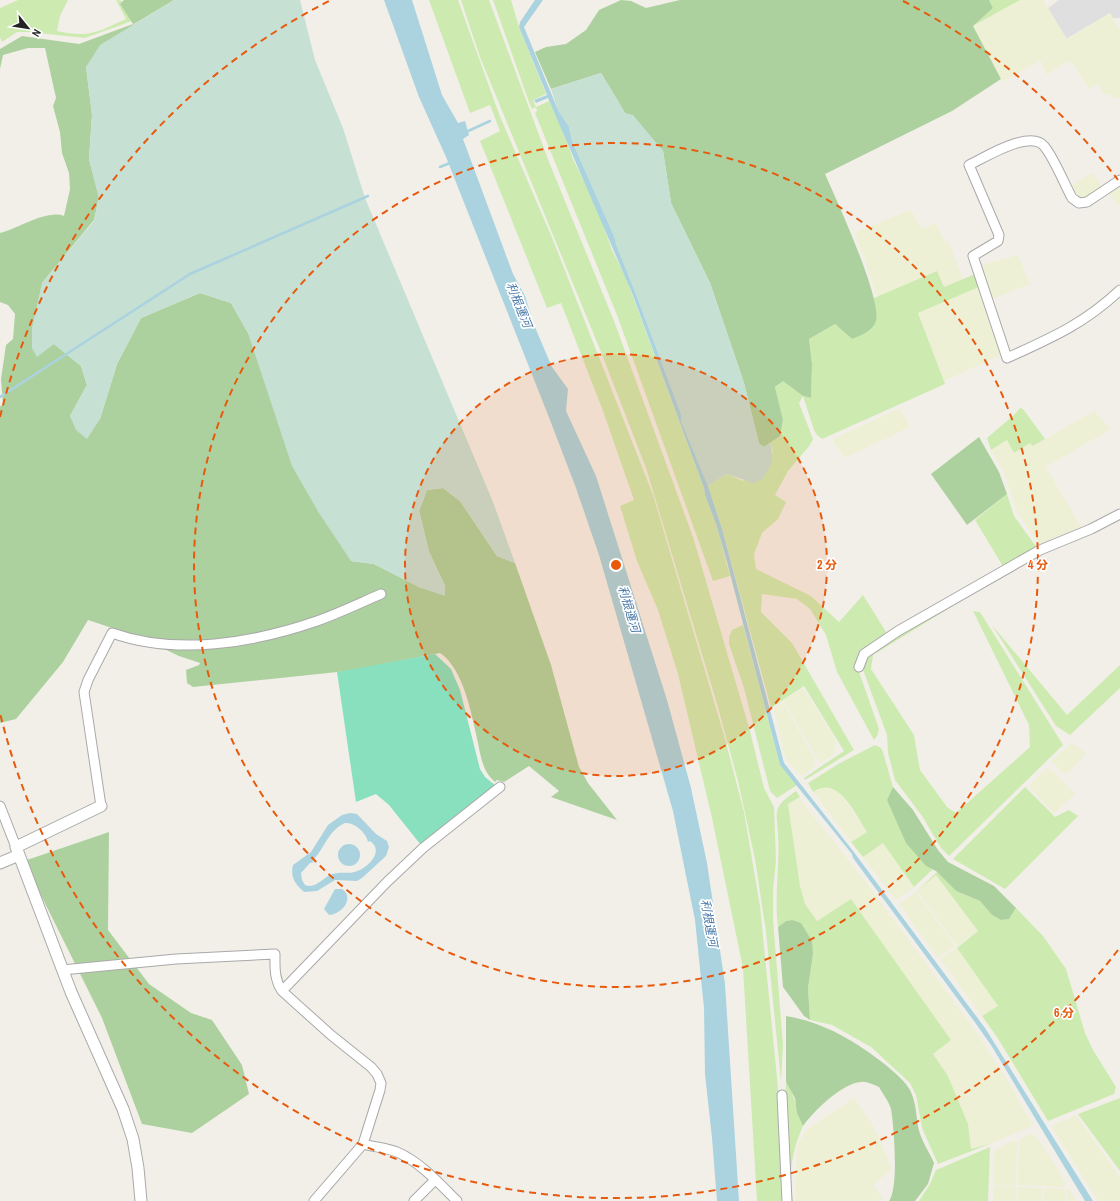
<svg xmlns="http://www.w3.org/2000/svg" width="1120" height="1201" viewBox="0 0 1120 1201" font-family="'Archivo Narrow','Noto Sans JP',sans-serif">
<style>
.residential{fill:#e0dfdf}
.farmland{fill:#eef0d5}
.grass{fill:#cdebb0}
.forest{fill:#add19e}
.wetland{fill:#c6e0d4}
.pitch{fill:#88e0be}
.water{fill:#aad3df;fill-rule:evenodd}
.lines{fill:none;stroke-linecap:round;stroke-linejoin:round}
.stream{stroke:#aad3df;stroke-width:2.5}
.minor-casing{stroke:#a9a9a9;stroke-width:11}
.tertiary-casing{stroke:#a9a9a9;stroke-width:13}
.minor{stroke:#fff;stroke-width:9}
.tertiary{stroke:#fff;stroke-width:11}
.ring{fill:none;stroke:#e8590c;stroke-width:2;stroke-dasharray:7 5}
.labels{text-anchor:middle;stroke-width:3.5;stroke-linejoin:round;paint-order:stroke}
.water-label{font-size:12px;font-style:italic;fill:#4a7aab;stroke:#fff}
.centre{fill:#e8590c;stroke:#fff;stroke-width:2}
.ring-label{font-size:12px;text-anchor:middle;font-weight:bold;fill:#e8590c;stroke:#fff;stroke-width:3.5;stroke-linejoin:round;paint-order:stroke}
</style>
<rect width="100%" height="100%" fill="#f2efe9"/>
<path class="residential" d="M1059,0H1120V18H1113L1110,13L1066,39L1048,8Z"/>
<path class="farmland" d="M1020,0H1043L1067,39L1110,13L1120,32V97L1118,99L1108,94L1104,95L1099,84L1089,89L1070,60L1047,75L1040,60L1003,82L973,26Z
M1092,173L1103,189L1079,201L1068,188Z
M1120,182V207L1106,191Z
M911,210L922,229L936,223L944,241L948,240L963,279L943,287L937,271L877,297L855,232Z
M1018,255L1030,284L990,300L978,266Z
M979,287L1001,355L944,381L918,313Z
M900,408L910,427L845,458L834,443L833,439Z
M1094,411L1111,429L1046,467L1081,527L1040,545L1018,514L1003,470L991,450L1007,440L1031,443L1033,446Z
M803,688L836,740L834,755L820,763L783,700Z
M783,702L816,761L813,763L815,767L801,776L785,758L774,708Z
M1071,744L1077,746L1086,754L1069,772L1063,773L1051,761Z
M1047,768L1053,771L1075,794L1054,814L1031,789L1030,785Z
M827,786L839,792L867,832L851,842L813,792L820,787Z
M799,798L865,881L977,1033L1008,1081L1033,1126L990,1144L971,1149L968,1124L948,1076L933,1054L951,1040L851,899L817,921L805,904L800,886L788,804Z
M883,843L914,887L896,900L863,857Z
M936,875L978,931L957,946L917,891Z
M916,892L955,946L938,958L899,904Z
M957,948L998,1006L982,1016L940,959Z
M854,1098L872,1123L892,1169L873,1185L883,1198L881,1201H795L797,1145L806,1130Z
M1076,1115L1120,1177V1201H1098L1051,1126Z
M1032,1133L1039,1140L1061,1175L1066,1184L1063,1187L1018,1185L1019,1143L1020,1139Z
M1014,1140L1017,1142L1016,1185H993L994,1150Z
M993,1186H1016V1201H993Z
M1018,1187L1042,1188L1041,1201H1017Z
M1044,1188L1065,1189V1201H1043Z
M1067,1189H1069L1076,1201H1067Z"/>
<path class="grass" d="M18,0H68L60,16L57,31C90,38 97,32 126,19L116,0L123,1L120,4L132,21L85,38L29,32H17L2,42L0,37V8Z
M429,0H458L499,114L553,240L653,495L724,735L744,812L760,906L780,1108L783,1201H757L743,968L712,818L678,674L658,610L637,561L620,506L634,500L603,411L561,303L547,308L480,141L500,131L490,105L470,113Z
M461,0H489L549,162L614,321L693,537L750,731L764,788L774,807L776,860L773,891V919L783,1045L781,1081L766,932L755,859L738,781L717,704L646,468L601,352L480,57Z
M493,0H511L519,27L546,94L533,100L536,107L549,101L559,121L573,159L596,206L612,250L626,278L704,488L705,495L716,524L730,576L713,581L617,315L535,113L537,111L536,107L532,109L529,102Z
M989,0H1020L973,26L993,8Z
M937,271L944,287L975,274L979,287L918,313L945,384L822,439L817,435L814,430L803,396L799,403L813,439L810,445L788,471L775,495L786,502L778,519L762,533L754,554L756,569L811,596L839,622L863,595L888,635L857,666L879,729L877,736L874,740L837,672L826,635L810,609L797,599L762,594L761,612L792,643L854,750L805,780L804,778L844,751L804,686L771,708L723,532L708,486L727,474L743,481L773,452L770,443L780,436L783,420L775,388L783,380L803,396L811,398L812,364L809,339L835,324L852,339L876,321L874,298Z
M1020,408L1023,409L1045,439L1033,446L1030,443L1014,453L1007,440L991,450L987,438L1014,415Z
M1007,494L1014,516L1037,548L1004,568L975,520Z
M963,597L966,598L873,655L871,669L914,735L920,770L947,807L956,813L1030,747L1029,725L973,611L980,612L1063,745L949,856L941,848L922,816L895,780L888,753L887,735L862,667L867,654Z
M743,625L780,765L797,785L777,798L770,791L744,688L729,644V637L732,630Z
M992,625L1067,715L1120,665V688L1070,735L1056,726Z
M875,745L881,748L883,752L893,787L887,800L926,866L933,869L914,887L883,843L863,857L851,842L867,832C855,814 838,774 813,792L808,783L840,763Z
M1025,787L1055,817L1069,810L1078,816L1005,889L953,859Z
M796,791L800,797L788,804L800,886L805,904L817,921L851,899L951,1040L933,1054L948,1076L968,1124L971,1149L990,1144L938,1164L922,1128L916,1095L910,1083L871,1047L832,1025L810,1020L808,988L813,954L792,920L786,921L778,927C774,896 780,866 778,835C778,827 775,815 778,808C782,800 789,796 796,791Z
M937,872L956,891L980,901L992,915L1001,920L1009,919L1016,908L1043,936L1066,969L1085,1033L1093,1050L1116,1087L1114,1094L1048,1121L997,1037L982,1016L998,1006L957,948L978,931L936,875L917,891Z
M786,1082C796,1095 796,1112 803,1126C792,1150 788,1175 793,1201H790L785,1099Z
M1120,1098V1171L1078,1114Z
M990,1147L988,1201H919L930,1184L936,1170Z"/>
<path class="forest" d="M124,0H174L134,24L86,67L92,115L89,159L99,197L94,220L42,283L54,344L81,366L87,385L70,416L100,419L117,364L141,318L200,293L231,303L248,333L351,561L374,564L421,588L445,586L429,552L419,511L427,490L443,488L460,501L497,556L515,563L551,665L579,767L588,783L617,820L551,797L559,791L529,766L504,782L497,780L495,782C483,772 481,758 478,743C472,716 464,669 440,653L347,671L193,687L187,683L186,670L199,665L200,663L179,656L139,637L88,620L63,662L16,719L0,723V406L3,405L1,379L6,345L13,339L15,314L8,305L0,302V233C17,229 47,209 64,216L70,189L69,173L62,153L60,132L53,106L56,98L45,48H28L3,55L0,69V49L22,36L79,44L133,24L120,4Z
M621,0L631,1L646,8L680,0H989L993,8L973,26L1001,79L952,111L825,174C836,199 882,298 876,321C873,331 861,335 852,339L835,324L809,339L812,364L811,398L803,396L783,381L775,387L783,420L780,436L764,447L759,444L744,383L710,283L671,203L663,151L625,113L601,73L551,89L535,52L546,47L566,44L586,30L599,10Z
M979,437L999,472L1007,494L967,525L931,474Z
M893,787L913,810L938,850L948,862L994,886L1016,908L1009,919L1001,920L992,915L980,901L956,891L936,871L926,866L906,843L887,800Z
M109,832L108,930L149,984L191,1013L212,1020L242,1065L249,1094L192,1133L142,1124L102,1018L24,861Z
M792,920L801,923L812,941L813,954L808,988L810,1020L804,1016L783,987L778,927L786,921Z
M786,1016C824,1022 857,1042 887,1066C895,1073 905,1081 910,1090C916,1102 916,1114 918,1126C920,1139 929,1151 934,1163L928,1184L915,1201H889C899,1188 894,1126 891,1109C889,1102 883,1094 879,1087C874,1085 866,1081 861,1082C842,1083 814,1111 803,1126L797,1113L795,1098L786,1082Z"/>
<path class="wetland" d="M174,0H300L315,60L343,128L365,198L493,502L515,563L497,556L460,501L443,488L427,490L419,511L429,552L445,586V596L421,588L374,564L351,561L319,513L292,466L248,333L231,303L200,293L141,318L117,364L100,419L87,439L76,430L70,416L87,385L81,366L54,344L37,357L32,348V328L42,283L94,221L99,198L89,159L92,115L86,67L100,45Z
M601,73L625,113L633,115L663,151L671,203L710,283L744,383L759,444L764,447L770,443C775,459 771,468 761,480L753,483L727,474L708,486L707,484L681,421V414L637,297L615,245L614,236L572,141L569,127L558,110L551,89Z"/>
<path class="pitch" d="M435,654L451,669L460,690L480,769L485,777L496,786L421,845L389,805L376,794L356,802L337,672Z"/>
<path class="water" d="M384,0H412L442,95L458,123L465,121L469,135L463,139L513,274L525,296L534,325L552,367L568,389L566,411L596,476L667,700L691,788L707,863L725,984L739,1201H717L712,1138L705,1074L704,1008L695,920L673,811L599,555L576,488L550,420L446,157L419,97Z
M535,0H543L524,27L558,110L569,127L572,141L614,236L616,245L637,297L681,414V421L708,486L723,532L784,763L853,851L985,1028L1093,1201H1085L991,1045L974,1021L853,858L852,854L780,765L727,562L716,524L705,495L704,488L632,293L548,98L536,103L534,100L547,95L519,27L520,22Z
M350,813L357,814L376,834L387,841L389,847L386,856L362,878L357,881L335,880L317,891L304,892C295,884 290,877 293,865L311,852L328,825L342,815ZM345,823C355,822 367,834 368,842L370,841C385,851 368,868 355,872C347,874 339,871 330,875C322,879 315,889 305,885L302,880L301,873L310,863L315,862L312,861C325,849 327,831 345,823Z
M338 855a11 11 0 1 1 22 0a11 11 0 1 1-22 0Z
M335,889H342C355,898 342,914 329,915L324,909Z"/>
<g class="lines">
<path class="stream" d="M466,132L490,121
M440,167L450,163
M0,397L190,274L368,196"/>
<g class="minor-casing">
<path id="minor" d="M1120,180L1087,202L1079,203L1072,198C1065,185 1053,156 1044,146C1030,129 984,158 969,165L999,235L998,241L973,256L1007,358C1051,338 1084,324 1120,290
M859,667L864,654L898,631L1040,550L1091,529L1120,514
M0,806L16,847
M101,806L84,692L88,680L112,633C177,656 253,643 317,621C339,613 360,603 381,594
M62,970L176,959L275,954C275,967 274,979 282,991L331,1035L371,1067L377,1074L381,1083L380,1090L363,1144L314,1201
M282,991L387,882L423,848L500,787
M782,1095L787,1201
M363,1144C374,1147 387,1148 397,1152C420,1162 439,1183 457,1201
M414,1201L435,1180"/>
</g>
<g class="tertiary-casing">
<path id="tertiary" d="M101,806L16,847L71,992L123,1109L133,1139L138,1168L141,1201
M0,863L19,855"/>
</g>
<use href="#minor" class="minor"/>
<use href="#tertiary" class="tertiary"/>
</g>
<circle cx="616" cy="565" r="211" fill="#e8590c" fill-opacity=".12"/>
<g class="ring">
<circle cx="616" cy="565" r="211"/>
<circle cx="616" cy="565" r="422"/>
<path d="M1118 950A633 633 0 0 1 0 713M0 417A633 633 0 0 1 329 1M903 1A633 633 0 0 1 1118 180"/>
</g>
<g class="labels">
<g class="water-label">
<text transform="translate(519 305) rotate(68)" y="4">利根運河</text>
<text transform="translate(629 609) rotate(73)" y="4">利根運河</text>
<text transform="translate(709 923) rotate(80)" y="4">利根運河</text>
</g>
</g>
<circle cx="616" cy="565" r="6" class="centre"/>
<g class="ring-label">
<text x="827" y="569">2 分</text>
<text x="1038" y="569">4 分</text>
<text x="1064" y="1017">6 分</text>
</g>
<g transform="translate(28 28) rotate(120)" stroke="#ffffff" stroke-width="3" paint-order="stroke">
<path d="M0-3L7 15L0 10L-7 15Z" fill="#222222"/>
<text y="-6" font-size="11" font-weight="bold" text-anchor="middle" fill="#222222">N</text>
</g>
</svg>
